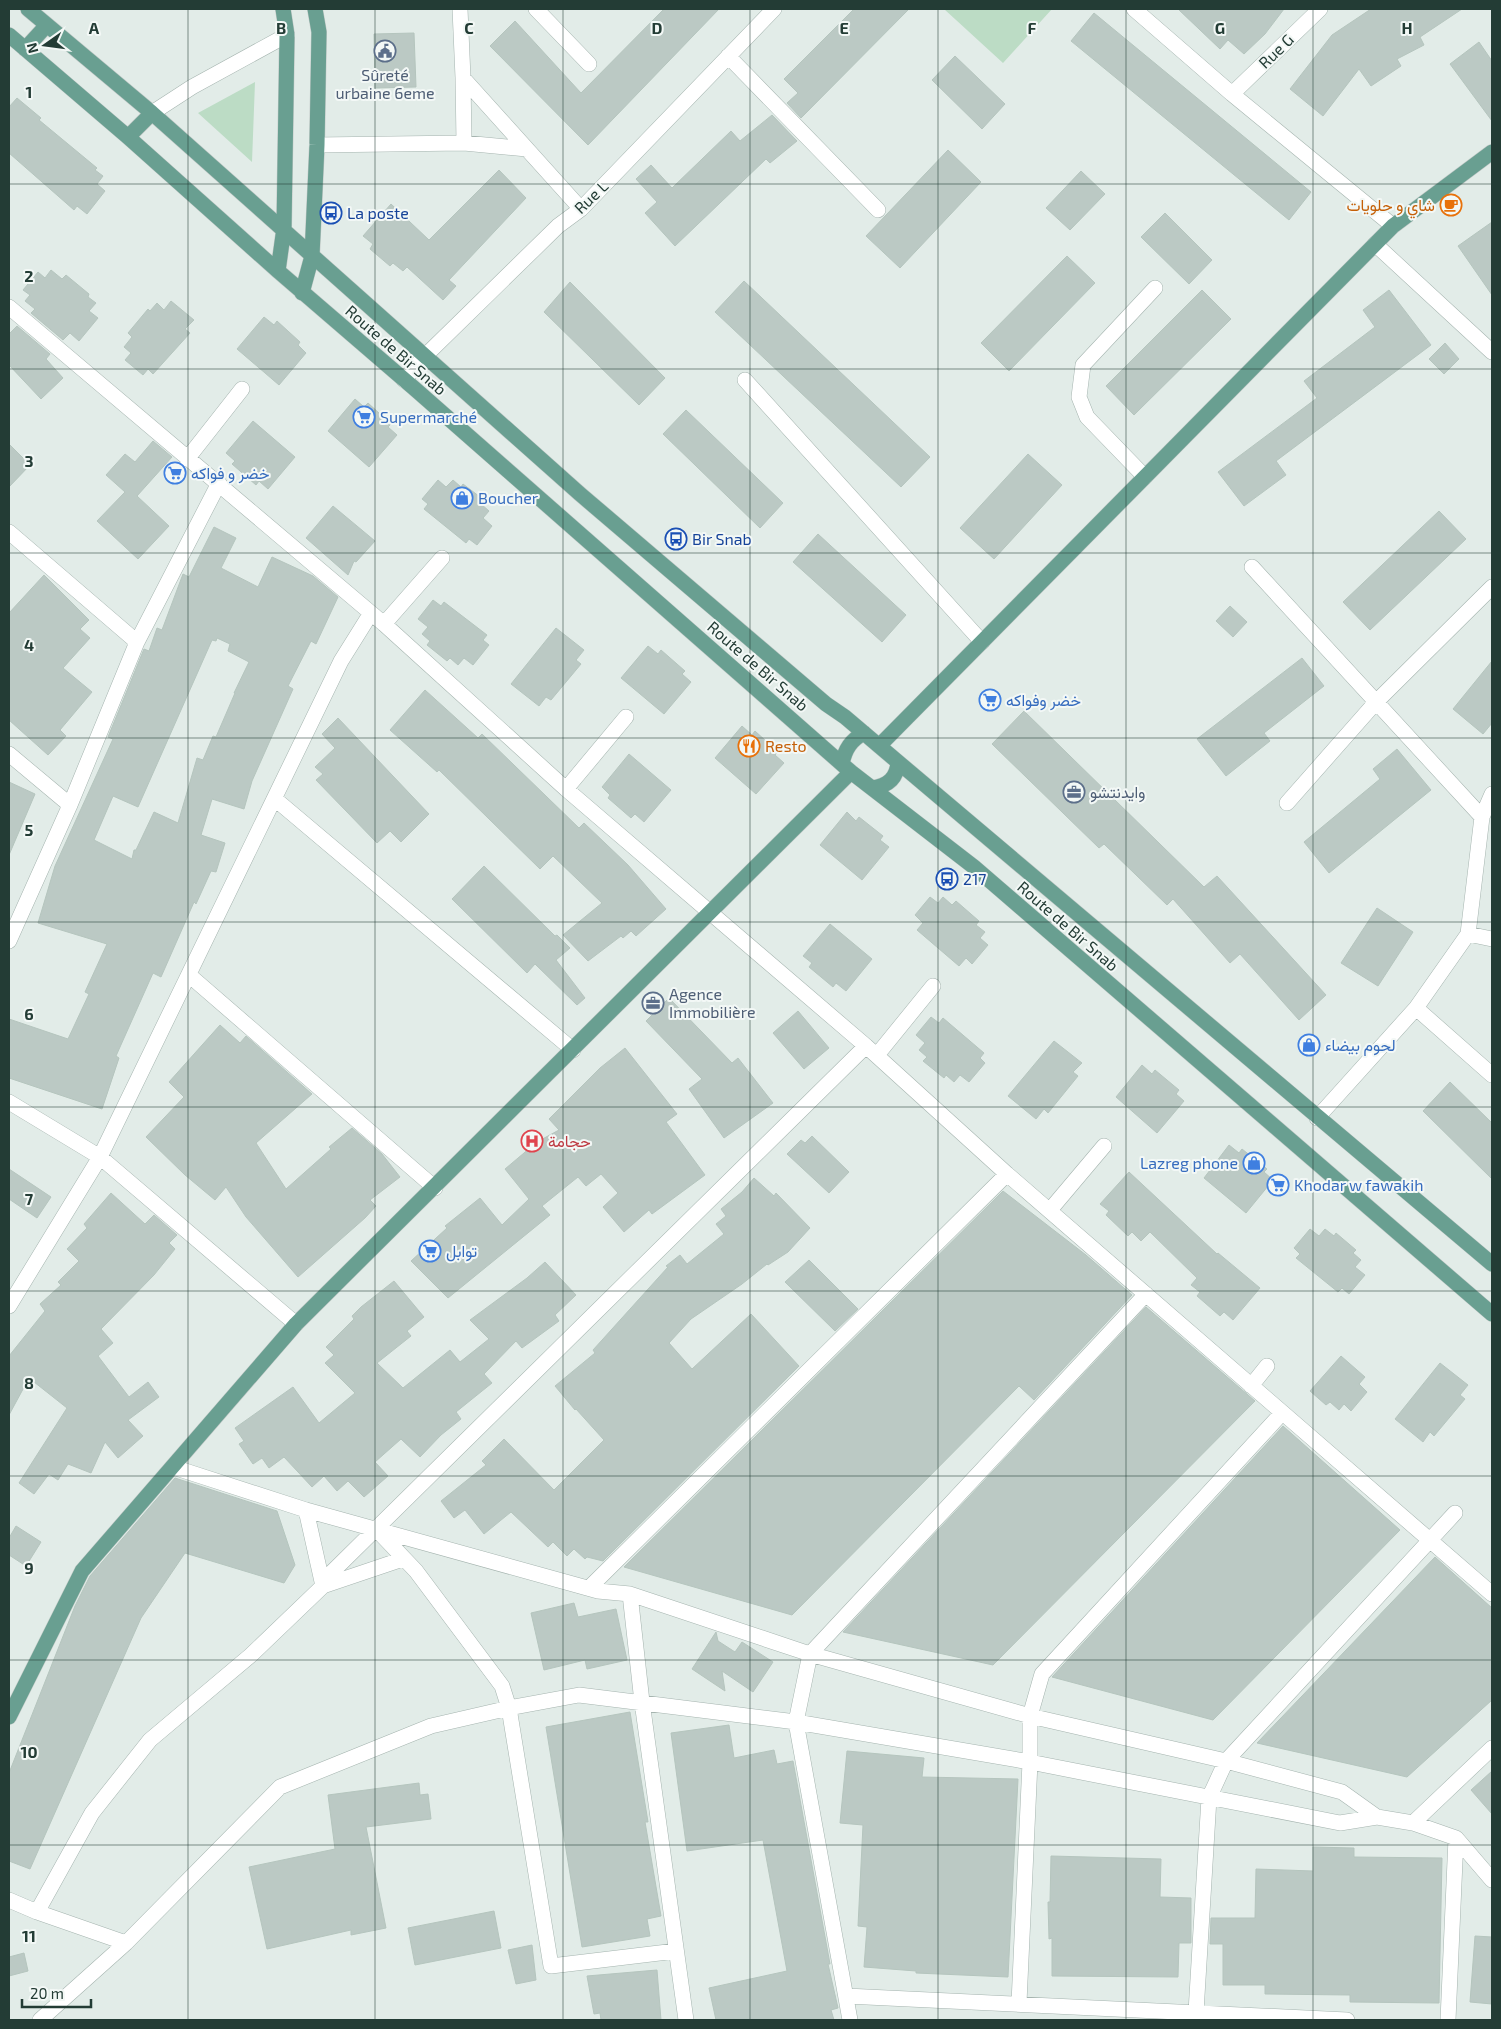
<svg xmlns="http://www.w3.org/2000/svg" width="1501" height="2029" viewBox="0 0 1501 2029" font-family="'Exo 2',Vazirmatn,sans-serif">
<style>
.green{fill:#bcdcc5}
.building{fill:#bbc9c4;stroke:#b5c5be;fill-rule:evenodd}
.lines{fill:none;stroke-linecap:round;stroke-linejoin:round}
.minor-casing{stroke:#a5b4af;stroke-width:16}
.major-casing{stroke:#c1c8c6;stroke-width:16}
.minor{stroke:#fff;stroke-width:15}
.major{stroke:#699f91;stroke-width:15}
.grid{fill:none;stroke:#233c35;stroke-width:1;stroke-opacity:0.55}
.labels{text-anchor:middle;stroke-width:4;stroke-linejoin:round;paint-order:stroke}
.street-label{font-size:16px;fill:#233c35;stroke:#f3f8f6}
.service-label{font-size:16px;fill:#4e5e75;stroke:#f3f8f6;text-anchor:start}
.food-label{font-size:16px;fill:#c56008;stroke:#f3f8f6;text-anchor:end}
.transit-label{font-size:16px;fill:#164399;stroke:#f3f8f6;text-anchor:start}
.shop-label{font-size:16px;fill:#366cbe;stroke:#f3f8f6;text-anchor:start}
.health-label{font-size:16px;fill:#be3a42;stroke:#f3f8f6;text-anchor:start}
.grid-label{font-size:16px;text-anchor:middle;font-weight:bold;fill:#233c35;stroke:#f3f8f6;stroke-width:4;stroke-linejoin:round;paint-order:stroke}
</style>
<rect width="100%" height="100%" fill="#e2ece8"/>
<path class="green" d="M944,9H1052L1003,63Z
M255,82L252,162L198,113Z"/>
<path class="building" d="M664,9H719L588,145L490,46L515,21L581,93Z
M854,9H909L801,118L787,103L798,93L784,79Z
M1178,9H1284L1265,34L1244,54L1228,40L1220,49Z
M1371,9H1462L1420,37L1424,45L1397,59L1401,66L1371,86L1359,69L1323,116L1290,89L1332,35Z
M1094,13L1311,192L1289,220L1071,41Z
M414,33L416,87L375,88L374,34Z
M1479,42L1492,61V121L1450,64Z
M955,56L1005,104L982,129L932,80Z
M17,98L41,118L39,120L97,168L95,170L103,176L97,184L105,191L87,214L77,206L74,210L9,153V107Z
M772,115L797,141L770,163L766,159L675,246L645,213L657,202L636,179L651,165L672,188L731,131L740,141Z
M948,150L981,182L900,268L866,236Z
M499,170L526,198L449,280L456,286L443,300L407,267L403,271L393,263L390,266L370,249L373,244L363,236L391,204L429,240Z
M1081,171L1105,194L1070,230L1046,208Z
M1165,213L1212,260L1189,284L1141,237Z
M1492,222V295L1458,246Z
M1067,256L1095,283L1009,371L981,343Z
M51,270L62,279L66,275L89,294L88,297L96,303L89,311L98,318L79,341L70,333L63,340L31,313L35,309L25,301L30,295L23,290L38,272L45,278Z
M744,281L930,457L901,487L715,312Z
M570,282L665,378L639,405L544,312Z
M1202,290L1231,319L1134,415L1106,386Z
M1389,290L1431,345L1276,461L1286,475L1244,506L1218,472L1317,398L1304,381L1375,327L1363,310Z
M171,301L194,320L185,329L190,333L153,374L148,369L143,375L125,360L131,353L124,347L132,337L128,333L148,309L150,311L157,303L164,310Z
M264,317L274,325L277,321L300,342L298,345L306,353L279,385L237,349Z
M17,326L50,354L46,359L63,378L41,399L9,365V334Z
M1445,343L1459,359L1444,374L1429,359Z
M355,399L364,407L368,403L391,424L388,427L397,435L369,467L328,431Z
M686,410L783,503L760,528L663,434Z
M253,421L295,457L268,489L259,481L256,485L232,464L235,461L226,453Z
M153,441L172,457L137,496L169,526L138,559L97,521L125,492L106,475L125,454L135,462Z
M9,444L30,465L9,487Z
M1028,454L1062,485L994,559L960,528Z
M438,480L446,487L453,480L461,487L463,484L484,500L481,504L489,511L483,518L492,526L477,545L469,539L466,543L424,509L428,504L422,499Z
M333,506L375,541L356,562L354,561L348,575L306,538Z
M1439,511L1466,539L1370,630L1343,602Z
M214,527L236,538L221,568L258,587L272,557L313,576L338,597L316,644L311,641L288,686L293,689L252,781L244,809L212,799L201,835L225,843L216,872L211,871L196,904L194,902L161,977L153,973L116,1056L119,1058L102,1109L9,1078V1019L68,1039L89,994L85,992L107,944L38,923L55,866L113,739L108,737L144,649L149,651L157,628L162,630L183,574L189,577ZM217,638L230,644L228,651L249,662L234,693H235L216,737L213,736L203,760L197,758L178,823L154,812L136,850H134L132,859L94,840L113,796L138,807L212,640L216,641Z
M818,534L906,615L882,642L793,562Z
M44,575L89,620L80,629L90,638L63,668L92,692L60,730L66,736L48,755L9,720V613Z
M433,600L441,606L444,602L487,635L483,640L489,645L473,665L464,658L458,665L450,658L447,661L427,645L430,641L422,634L428,627L418,619Z
M1230,606L1247,622L1233,637L1216,621Z
M556,628L584,650L576,660L581,664L551,700L546,697L539,706L511,684Z
M648,646L658,654L661,650L685,671L682,674L691,682L664,714L621,678Z
M1302,658L1324,686L1264,733L1270,741L1226,776L1197,739Z
M1492,661V723L1483,734L1453,709Z
M425,690L478,738L482,734L579,828L584,823L628,865L666,909L636,936L631,931L623,938L621,936L588,961L563,935L602,903L553,856L540,869L439,770L437,772L390,730Z
M1024,711L1204,887L1217,876L1326,995L1299,1020L1240,954L1230,963L1173,899L1167,905L1104,844L1099,848L992,744Z
M338,718L429,814L401,842L390,831L377,843L316,780L323,774L315,767L335,748L322,734Z
M742,726L752,735L755,731L778,752L775,755L784,763L756,794L715,758Z
M1397,749L1431,790L1329,873L1304,842L1380,779L1373,769Z
M629,754L671,790L644,822L635,814L631,818L608,798L610,795L602,787Z
M9,782L35,794L9,855Z
M847,812L856,821L859,817L883,836L880,840L889,847L862,880L820,845Z
M484,866L555,936L557,935L570,948L556,960L585,998L577,1005L535,964L527,973L452,899Z
M930,897L938,903L943,897L952,905L956,901L979,921L976,925L985,932L980,938L988,945L972,964L966,958L959,966L917,930L923,923L915,915Z
M1377,908L1413,932L1378,986L1341,963Z
M830,924L872,959L846,991L836,983L833,987L809,967L812,963L803,956Z
M669,998L732,1063L738,1058L773,1103L724,1138L689,1089L702,1079L646,1021Z
M798,1011L829,1048L804,1069L773,1033Z
M931,1017L939,1023L943,1018L984,1053L980,1058L985,1063L969,1082L960,1075L954,1082L946,1075L944,1078L923,1061L927,1057L919,1050L925,1043L916,1035Z
M220,1025L240,1043L246,1036L312,1094L256,1143L286,1189L331,1149L329,1147L352,1128L382,1154L400,1177L370,1200L376,1206L365,1218L298,1277L246,1217L226,1187L215,1200L185,1175L146,1137L184,1097L169,1082Z
M1054,1041L1082,1063L1073,1072L1078,1076L1048,1113L1044,1109L1036,1119L1008,1096Z
M625,1048L677,1114L666,1122L705,1175L652,1214L649,1210L624,1232L603,1207L618,1193L601,1174L586,1186L578,1177L542,1206L550,1215L448,1298L411,1261L447,1228L445,1226L480,1198L502,1225L529,1199L505,1169L537,1142L559,1130L549,1119L600,1068Z
M1142,1065L1152,1074L1155,1070L1179,1090L1176,1094L1184,1101L1157,1133L1116,1097Z
M1450,1082L1492,1123V1179L1423,1111Z
M812,1136L849,1172L829,1193L787,1154L801,1140L805,1143Z
M1229,1145L1239,1153L1242,1149L1267,1169L1264,1172L1273,1180L1246,1213L1204,1178Z
M9,1169L51,1197L37,1218L9,1199Z
M1129,1172L1217,1254L1218,1253L1260,1288L1233,1320L1224,1312L1220,1316L1197,1296L1200,1292L1191,1285L1197,1278L1150,1232L1141,1241L1132,1232L1128,1236L1106,1215L1109,1211L1100,1204Z
M754,1178L774,1196L776,1193L810,1228L788,1252L768,1265L767,1264L742,1284L691,1319L669,1343L692,1369L751,1314L799,1366L603,1561L587,1557L585,1559L574,1549L567,1556L553,1542L548,1547L511,1512L484,1534L465,1510L454,1518L441,1501L486,1465L482,1461L504,1439L554,1490L604,1440L576,1409L575,1410L555,1386L595,1353L593,1350L668,1267L666,1266L680,1255L687,1264L724,1234L716,1224L726,1216L721,1209L742,1192Z
M1003,1191L1086,1255L1132,1295L1034,1400L1019,1386L792,1615L624,1567Z
M111,1193L145,1224L154,1215L177,1235L169,1243L175,1249L154,1275L101,1329L113,1343L98,1356L129,1397L148,1382L159,1397L128,1420L143,1436L118,1458L105,1442L91,1473L68,1464L58,1480L49,1474L34,1494L19,1483L67,1408L29,1378L9,1415V1356L45,1311L40,1304L61,1285L58,1282L79,1261L67,1249L87,1228L84,1224Z
M1310,1229L1319,1236L1325,1229L1334,1236L1336,1233L1356,1250L1353,1253L1361,1260L1355,1267L1365,1275L1349,1294L1342,1288L1338,1292L1296,1258L1300,1254L1294,1248Z
M809,1260L858,1309L835,1331L785,1282Z
M545,1262L576,1295L555,1315L559,1321L522,1348L516,1341L484,1374L492,1383L456,1412L461,1419L441,1435L420,1457L401,1439L375,1462L388,1476L364,1497L348,1481L337,1491L324,1476L312,1487L284,1457L269,1468L262,1458L253,1464L239,1444L244,1441L235,1428L293,1387L319,1423L355,1393L325,1363L334,1355L326,1347L354,1319L352,1316L361,1307L394,1281L424,1317L407,1331L411,1336L377,1363L403,1388L450,1350L460,1362L489,1339L470,1320L527,1278Z
M1146,1307L1255,1401L993,1665L843,1632Z
M1341,1356L1365,1377L1359,1384L1367,1392L1351,1411L1344,1404L1339,1410L1330,1402L1326,1405L1310,1391Z
M1440,1363L1468,1385L1460,1395L1465,1399L1434,1436L1430,1432L1423,1442L1395,1419Z
M1283,1426L1400,1530L1213,1720L1052,1677Z
M175,1478L277,1511L295,1565L284,1583L185,1553L141,1618L30,1869L9,1861V1773L75,1606L90,1576Z
M16,1526L41,1542L26,1566L9,1555V1538Z
M1435,1557L1492,1608V1700L1407,1777L1257,1743Z
M574,1603L578,1617L616,1609L627,1660L587,1669L585,1660L544,1670L531,1613Z
M716,1632L718,1641L735,1652L742,1642L773,1662L753,1692L722,1671L725,1691L692,1669Z
M630,1712L648,1822H645L661,1916L647,1919L650,1936L582,1947L546,1727Z
M729,1725L734,1758L774,1750L777,1764L793,1761L830,1964H828L838,2008L831,2010L834,2020H716L709,1988L787,1971L763,1840L687,1851L671,1733Z
M847,1751L924,1758L922,1777L1018,1779L1008,1977L916,1973V1971L864,1967L867,1927L858,1926L863,1825L840,1823Z
M1492,1771V1814L1471,1790Z
M419,1783L420,1795L428,1794L431,1819L366,1827L386,1928L351,1935V1930L267,1949L249,1867L335,1849L328,1795Z
M1313,1847L1354,1848V1857L1442,1858L1439,2003L1350,2002V1995L1265,1994V1985H1223V1944H1210L1211,1918H1255L1256,1869L1313,1871Z
M1051,1856L1161,1859L1160,1897L1191,1898V1943H1179L1178,1977L1052,1976V1938L1049,1939L1048,1902H1050Z
M494,1911L501,1948L415,1965L408,1928Z
M1475,1936L1492,1937V2004L1470,2002Z
M532,1945L536,1980L516,1984L508,1950Z
M24,1953L28,1971L9,1976V1957Z
M657,1970L661,2020H601L600,2013L594,2014L587,1976Z"/>
<g class="lines">
<g class="minor-casing">
<path id="minor" d="M460,9L463,78L581,209
M536,9L589,64
M1134,9L1232,94L1393,226
M728,56L878,210
M463,78L464,143
M1232,94L1320,9
M152,113L192,87L287,35
M317,145L464,143L527,149
M1375,244L1492,352
M9,307L384,624L566,789L866,1046L1007,1174L1492,1594
M404,380L424,357L558,226L581,209L774,9
M745,380L982,642
M187,459L242,389
M1145,477L1087,417L1079,397L1083,365L1155,288
M9,532L137,642
M1252,567L1482,817
M384,624L442,558
M9,754L70,805
M566,789L626,717
M275,799L573,1050
M1287,803L1376,702L1492,587
M1468,934L1492,939
M9,941L70,805L137,642L219,483
M189,975L435,1188
M1416,1008L1492,1075
M877,1055L933,986
M9,1102L100,1157L296,1324
M1317,1118L1416,1008L1468,934L1482,817L1492,794
M1050,1210L1104,1146
M9,1306L100,1157L341,661L371,613
M1251,1386L1267,1366
M173,1467L306,1510L598,1591L630,1594L810,1654L1030,1716L1226,1761L1342,1792L1377,1817
M306,1510L323,1586L403,1559
M377,1530L416,1571L502,1686L509,1708L551,1966L676,1951
M589,1588L1007,1174
M630,1594L642,1702L686,2020
M1413,1823L1492,1748
M9,1900L37,1912L126,1943
M37,1912L92,1813L150,1740L251,1655L323,1586L328,1576L866,1046
M846,1996L1347,2020
M1019,2003L1030,1762V1716L1042,1674L1282,1413
M1196,2012L1209,1798L1226,1761L1455,1513
M40,2020L126,1943L280,1787L431,1726L509,1708L579,1695L796,1722L1030,1762L1340,1823L1377,1817L1413,1823L1456,1838L1492,1880
M850,2020L796,1722L810,1654L1146,1294
M1448,2020L1456,1838"/>
</g>
<g class="major-casing">
<path id="major" d="M28,9L152,113L580,494L826,704L845,717L898,762L1492,1264
M9,35L128,137L278,271L415,389L851,772L974,867L1492,1314
M25,49L47,25
M128,137L152,113
M278,271L284,228L287,35L283,9
M302,293L312,256L317,145L319,32L315,9
M879,746L1393,226L1492,152
M842,764C845,749 851,740 864,733
M872,788C888,786 897,778 898,762
M9,1717L82,1571L296,1324L851,772"/>
</g>
<use href="#minor" class="minor"/>
<use href="#major" class="major"/>
</g>
<path class="grid" d="M188,9V2020M375,9V2020M563,9V2020M750,9V2020M938,9V2020M1126,9V2020M1313,9V2020M9,184H1492M9,369H1492M9,553H1492M9,738H1492M9,922H1492M9,1107H1492M9,1291H1492M9,1476H1492M9,1660H1492M9,1845H1492"/>
<defs>
<g id="civic-ring" transform="scale(1.125)"><circle r="9.5" fill="#f3f8f6" stroke="#5c6f8a" stroke-width="1.5"/><path d="M-.6-6.5H3V-4.5H.6V-3L4-1V1h2V6H-6V1h2V-1L-.6-3ZM-1.2 2.5V6h2.4V2.5Z" fill="#5c6f8a"/></g>
<g id="cafe-ring" transform="scale(1.125)"><circle r="9.5" fill="#f3f8f6" stroke="#e8710a" stroke-width="1.5"/><path d="M-5.5-4.5H6V0H3Q3 3.5 0 3.5H-2.5Q-5.5 3.5-5.5 0ZM3-3.2v2h1.7v-2ZM-6 4.5H4V6H-6Z" fill="#e8710a"/></g>
<g id="bus-ring" transform="scale(1.125)"><circle r="9.5" fill="#f3f8f6" stroke="#1a4fb4" stroke-width="1.5"/><path d="M-5-6H5V4H4V6H2V4H-2V6H-4V4H-5ZM-3.5-4V0h7V-4ZM-3.5 1.2v1.5H-2V1.2ZM2 1.2v1.5H3.5V1.2Z" fill="#1a4fb4"/></g>
<g id="supermarket-ring" transform="scale(1.125)"><circle r="9.5" fill="#f3f8f6" stroke="#3f7fe0" stroke-width="1.5"/><path d="M-6-5.5h2.5l.6 2H6L4.5 2H-2.5L-4.4-4H-6ZM-1.5 3.2a1.3 1.3 0 1 0 .1 0ZM3 3.2a1.3 1.3 0 1 0 .1 0Z" fill="#3f7fe0"/></g>
<g id="shop-ring" transform="scale(1.125)"><circle r="9.5" fill="#f3f8f6" stroke="#3f7fe0" stroke-width="1.5"/><path d="M-5-2.5h2.3a2.7 3.5 0 0 1 5.4 0H5L5.5 6h-11ZM-1.5-2.5h3a1.5 2.3 0 0 0-3 0Z" fill="#3f7fe0"/></g>
<g id="restaurant-ring" transform="scale(1.125)"><circle r="9.5" fill="#f3f8f6" stroke="#e8710a" stroke-width="1.5"/><path d="M-5-6h1v4h1v-4h1v4h1v-4h1v5L-1.5 .5V6h-2V.5L-5-1ZM5-6V6H3V1.5H1.5Q1.5-4 5-6Z" fill="#e8710a"/></g>
<g id="office-ring" transform="scale(1.125)"><circle r="9.5" fill="#f3f8f6" stroke="#5c6f8a" stroke-width="1.5"/><path d="M-6-3h4V-5.5h4V-3h4V5H-6ZM-1-4.5V-3h2v-1.5ZM-6 0V1H6V0Z" fill="#5c6f8a"/></g>
<g id="hospital-ring" transform="scale(1.125)"><circle r="9.5" fill="#f3f8f6" stroke="#e0444e" stroke-width="1.5"/><path d="M-5-5h3v3.5h4V-5h3V5h-3V1.5h-4V5h-3Z" fill="#e0444e"/></g>
</defs>
<g fill-rule="evenodd">
<use href="#civic-ring" x="385" y="51"/>
<use href="#cafe-ring" x="1451" y="205"/>
<use href="#bus-ring" x="331" y="213"/>
<use href="#supermarket-ring" x="364" y="417"/>
<use href="#supermarket-ring" x="175" y="473"/>
<use href="#shop-ring" x="462" y="498"/>
<use href="#bus-ring" x="676" y="539"/>
<use href="#supermarket-ring" x="990" y="700"/>
<use href="#restaurant-ring" x="749" y="746"/>
<use href="#office-ring" x="1074" y="792"/>
<use href="#bus-ring" x="947" y="879"/>
<use href="#office-ring" x="653" y="1003"/>
<use href="#shop-ring" x="1309" y="1045"/>
<use href="#hospital-ring" x="532" y="1141"/>
<use href="#shop-ring" x="1254" y="1163"/>
<use href="#supermarket-ring" x="1278" y="1185"/>
<use href="#supermarket-ring" x="430" y="1251"/>
</g>
<g class="labels">
<g class="street-label">
<text transform="translate(1276 51) rotate(-44)" y="6">Rue G</text>
<text transform="translate(591 197) rotate(-44)" y="6">Rue L</text>
<text transform="translate(396 350) rotate(41)" y="6">Route de Bir Snab</text>
<text transform="translate(758 666) rotate(41)" y="6">Route de Bir Snab</text>
<text transform="translate(1068 926) rotate(41)" y="6">Route de Bir Snab</text>
</g>
<g class="service-label">
<text x="385" y="81" text-anchor="middle">Sûreté<tspan x="385" dy="18">urbaine 6eme</tspan></text>
<text x="1090" y="798">وايدنتشو</text>
<text x="669" y="1000">Agence<tspan x="669" dy="18">Immobilière</tspan></text>
</g>
<g class="food-label">
<text x="1435" y="211">شاي و حلويات</text>
<text x="765" y="752" text-anchor="start">Resto</text>
</g>
<g class="transit-label">
<text x="347" y="219">La poste</text>
<text x="692" y="545">Bir Snab</text>
<text x="963" y="885">217</text>
</g>
<g class="shop-label">
<text x="380" y="423">Supermarché</text>
<text x="191" y="479">خضر و فواكه</text>
<text x="478" y="504">Boucher</text>
<text x="1006" y="706">خضر وفواكه</text>
<text x="1325" y="1051">لحوم بيضاء</text>
<text x="1238" y="1169" text-anchor="end">Lazreg phone</text>
<text x="1294" y="1191">Khodar w fawakih</text>
<text x="446" y="1257">توابل</text>
</g>
<g class="health-label">
<text x="548" y="1147">حجامة</text>
</g>
</g>
<g class="grid-label">
<text x="94" y="34">A</text>
<text x="281" y="34">B</text>
<text x="469" y="34">C</text>
<text x="657" y="34">D</text>
<text x="844" y="34">E</text>
<text x="1032" y="34">F</text>
<text x="1220" y="34">G</text>
<text x="1407" y="34">H</text>
<text x="29" y="98">1</text>
<text x="29" y="282">2</text>
<text x="29" y="467">3</text>
<text x="29" y="651">4</text>
<text x="29" y="836">5</text>
<text x="29" y="1020">6</text>
<text x="29" y="1205">7</text>
<text x="29" y="1389">8</text>
<text x="29" y="1574">9</text>
<text x="29" y="1758">10</text>
<text x="29" y="1942">11</text>
</g>
<rect width="1501" height="2029" fill="none" stroke="#233c35" stroke-width="20"/>
<g transform="translate(45 45) rotate(256)" stroke="#f3f8f6" stroke-width="4" paint-order="stroke">
<path d="M0-4L9 19L0 12L-9 19Z" fill="#233c35"/>
<text y="-8" font-size="14" font-weight="bold" text-anchor="middle" fill="#233c35">N</text>
</g>
<path d="M22 1999v8h69v-8" fill="none" stroke="#233c35" stroke-width="2.5"/>
<text x="30" y="1999" font-size="15" fill="#233c35" stroke="#f3f8f6" stroke-width="4" paint-order="stroke">20 m</text>
</svg>
